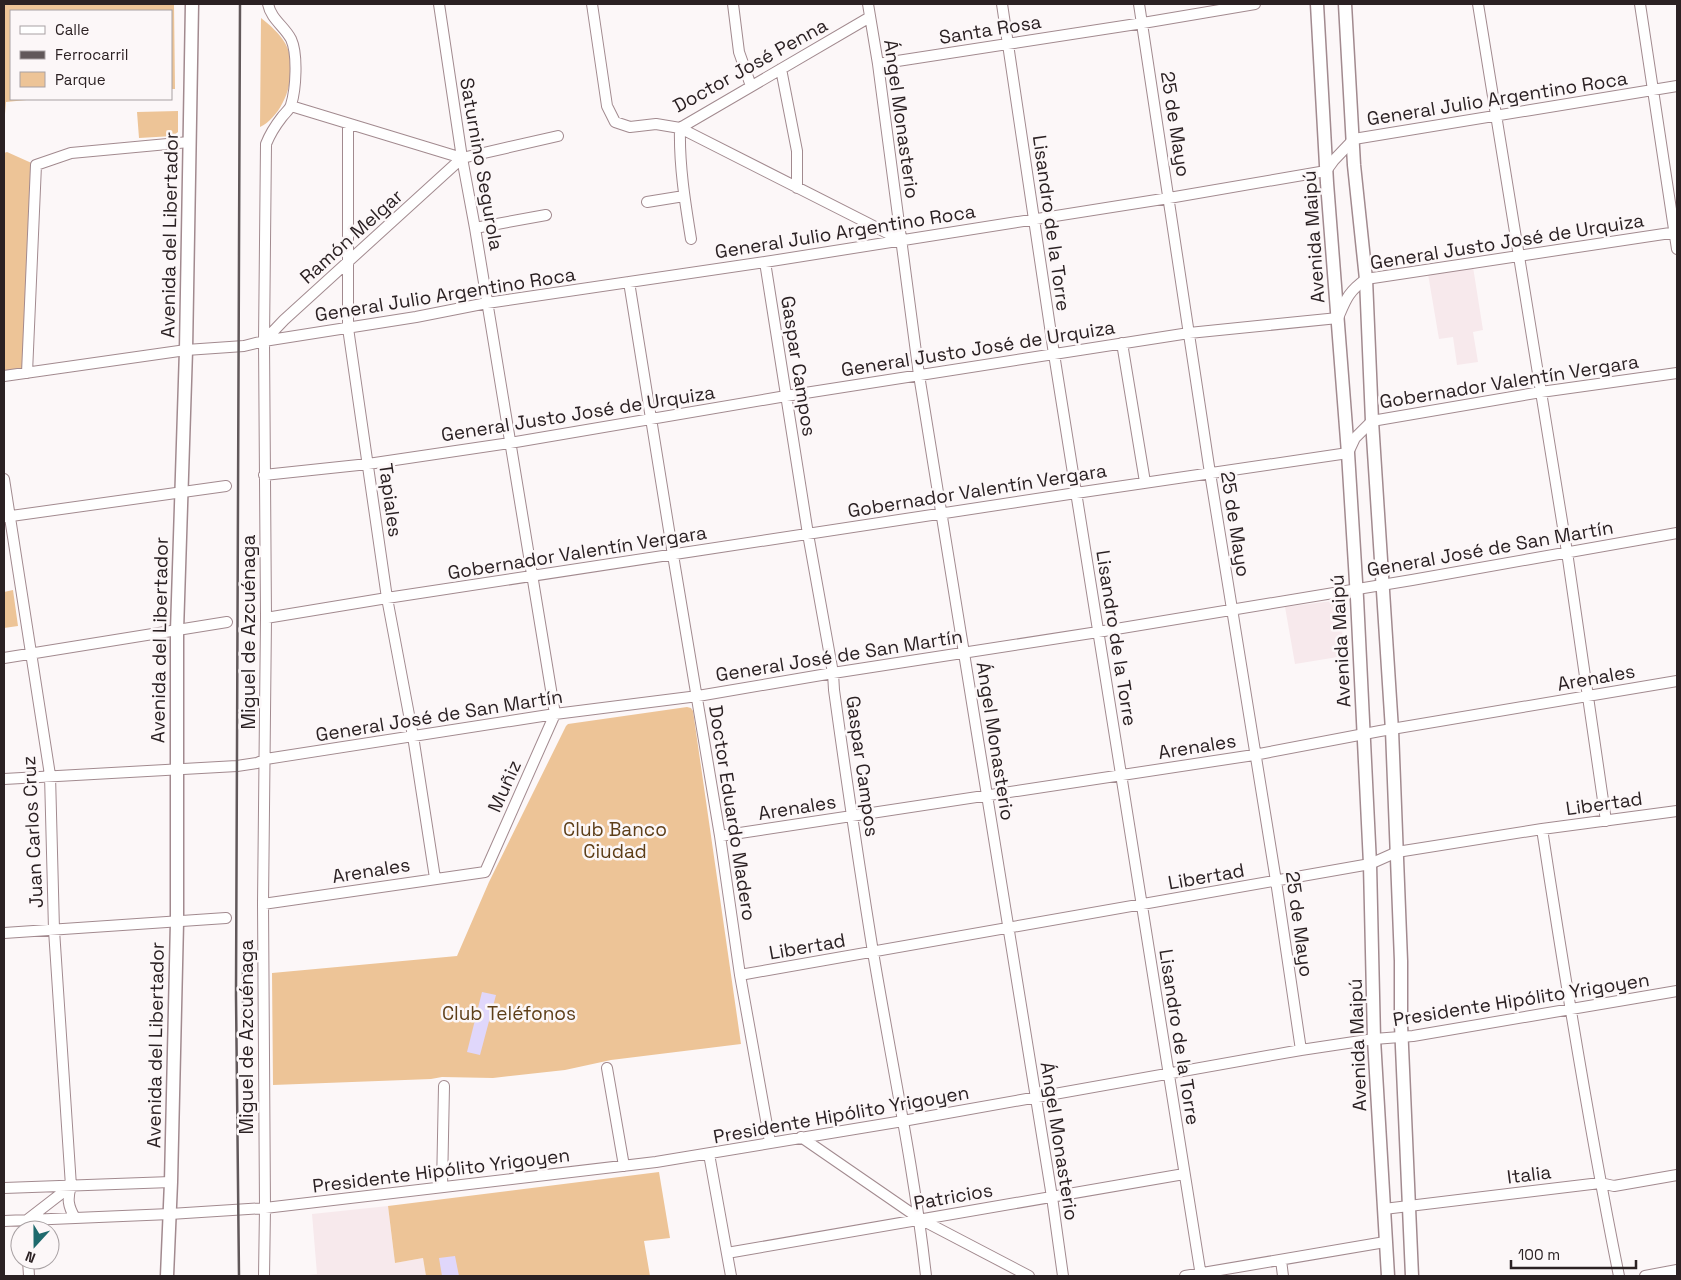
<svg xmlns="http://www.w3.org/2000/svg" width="1681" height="1280" viewBox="0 0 1681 1280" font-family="'Space Grotesk',sans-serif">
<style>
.built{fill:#f7e9ec}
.green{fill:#edc497}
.water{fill:#e0d7fb}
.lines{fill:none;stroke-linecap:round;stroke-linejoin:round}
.minor-casing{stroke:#a28a8f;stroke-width:12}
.major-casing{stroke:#a28a8f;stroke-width:15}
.minor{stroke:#fff;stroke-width:10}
.major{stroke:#fff;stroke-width:12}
.rail{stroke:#61585a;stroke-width:2.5}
.labels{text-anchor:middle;stroke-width:5;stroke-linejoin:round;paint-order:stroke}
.street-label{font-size:19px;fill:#2b2123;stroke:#fcf7f8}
.park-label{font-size:19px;fill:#5d3e18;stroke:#fcf7f8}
</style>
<rect width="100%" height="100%" fill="#fcf7f8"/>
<path class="built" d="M1473,267L1483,330L1473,332L1478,362L1457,365L1453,337L1439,339L1428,274Z
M1340,600L1344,656L1295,664L1285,607Z
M388,1206L395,1263L423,1258L426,1276H301L317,1274L312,1214Z"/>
<path class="green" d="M4,4H174L175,89H171V11H11V99H37L6,102L4,126Z
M261,18C270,25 279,33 285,43C300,69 286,114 260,127Z
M178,111V132L173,136L139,138L137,112Z
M7,152L36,165L27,373L4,376V153Z
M13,590L18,626L4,628V592Z
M687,707L691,708L693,711L741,1044L611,1060L565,1070L493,1078L442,1077L431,1079L273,1085L272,973L457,956L489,882L566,726L568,724Z
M659,1172L670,1238L644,1241L650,1276H426L423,1258L395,1263L388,1206Z"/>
<path class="water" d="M482,992L496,995L480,1055L467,1052Z
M455,1256L459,1276H442L439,1258Z"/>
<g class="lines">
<g class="minor-casing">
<path id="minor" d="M592,4L607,106L615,122L630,127L656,124L680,128L901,240
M733,4L739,52L751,86
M868,4L878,64L919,375L1052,1197L1063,1276
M1002,4L1054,354L1201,1276
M1139,4L1210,473L1276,881L1301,1050
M1478,4L1567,552L1606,821
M1640,4L1677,249
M878,64L1143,23L1255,4
M781,69L797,151V188
M291,106L462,158L558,136
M348,124V328L387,598L413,736L435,878
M680,128L870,17
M680,128C679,165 685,202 691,239
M647,202L684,196
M475,228L546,215
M765,262L808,534L833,673L834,690C846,777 859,865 873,952C891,1060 914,1167 926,1276
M629,282L673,555L720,836L740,975L770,1142
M264,341L284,320L462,158
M1122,343L1145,482
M27,373L36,165L71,153L189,142
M4,376L186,350L244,346L264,341L416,317L487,303L765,262L1169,198L1326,171L1334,160L1354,139L1677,86
M264,475L368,464L510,443L786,396L1189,333L1338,318C1346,299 1348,292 1366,279L1677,232
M4,479L50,775L54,930L71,1186C67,1199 68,1206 75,1218
M4,517L226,486
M266,618L387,598L1076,493L1348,453L1355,438L1372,421L1541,392L1677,373
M4,658L227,622
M4,779L237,766L257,763L266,759L555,714L698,696L833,673L1098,632L1412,580L1677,533
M1542,829C1565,979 1589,1128 1619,1276
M720,836L1254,755L1380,731L1677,681
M263,904L485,872L555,714L475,228L462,158L439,4
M4,933L226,918
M740,975L1370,864L1397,852L1542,829L1677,811
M607,1068L624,1166
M801,1137L920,1219L1029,1276
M709,1154L731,1276
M442,1187L444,1086
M4,1188L171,1182
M1384,1209L1600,1183L1614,1186L1677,1175
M4,1221L170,1214L265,1208L656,1162L903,1121L1301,1050L1374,1039L1413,1036L1677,991
M27,1230V1220L71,1186
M727,1253L1184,1174
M28,1260L29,1276
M1281,1260L1283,1276
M264,1276L265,1208L263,904L266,618L264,341L266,144C270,134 275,126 282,117C285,113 290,109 291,105C296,89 298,54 291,39C284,26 271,19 268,4
M1185,1276L1385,1242
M1645,1276L1677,1270"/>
</g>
<g class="major-casing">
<path id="major" d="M1317,4L1327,183L1348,453L1357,598L1370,864L1374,1039L1388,1276
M1345,4L1354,165L1366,279L1372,421L1392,730L1401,961V1024L1412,1276
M167,1276L171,1182L177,922V631L186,350L192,4"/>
</g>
<use href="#minor" class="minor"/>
<use href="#major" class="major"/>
<path class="rail" d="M243,971V1021
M239,1276L236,996L240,4"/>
</g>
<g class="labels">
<g class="street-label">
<text transform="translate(990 29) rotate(-9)" y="7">Santa Rosa</text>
<text transform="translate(750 65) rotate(-29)" y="7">Doctor José Penna</text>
<text transform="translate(1497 98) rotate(-9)" y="7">General Julio Argentino Roca</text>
<text transform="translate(902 119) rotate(82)" y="7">Ángel Monasterio</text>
<text transform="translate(1176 124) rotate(81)" y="7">25 de Mayo</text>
<text transform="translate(482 164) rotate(80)" y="7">Saturnino Segurola</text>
<text transform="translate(1052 223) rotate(82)" y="7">Lisandro de la Torre</text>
<text transform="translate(845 231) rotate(-9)" y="7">General Julio Argentino Roca</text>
<text transform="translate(169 235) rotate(-89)" y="7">Avenida del Libertador</text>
<text transform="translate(351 236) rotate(-42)" y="7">Ramón Melgar</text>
<text transform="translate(1313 237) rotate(-94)" y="7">Avenida Maipú</text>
<text transform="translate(1507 241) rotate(-9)" y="7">General Justo José de Urquiza</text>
<text transform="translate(445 294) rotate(-9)" y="7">General Julio Argentino Roca</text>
<text transform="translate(978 348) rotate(-9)" y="7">General Justo José de Urquiza</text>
<text transform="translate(799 366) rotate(81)" y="7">Gaspar Campos</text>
<text transform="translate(1509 381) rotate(-9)" y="7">Gobernador Valentín Vergara</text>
<text transform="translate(578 413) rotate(-9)" y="7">General Justo José de Urquiza</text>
<text transform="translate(977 490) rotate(-9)" y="7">Gobernador Valentín Vergara</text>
<text transform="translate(391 500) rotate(82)" y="7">Tapiales</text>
<text transform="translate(1236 524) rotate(81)" y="7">25 de Mayo</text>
<text transform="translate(1490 548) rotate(-10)" y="7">General José de San Martín</text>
<text transform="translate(577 552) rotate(-9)" y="7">Gobernador Valentín Vergara</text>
<text transform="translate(248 632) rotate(-90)" y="7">Miguel de Azcuénaga</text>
<text transform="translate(1117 638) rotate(81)" y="7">Lisandro de la Torre</text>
<text transform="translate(159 640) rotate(-89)" y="7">Avenida del Libertador</text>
<text transform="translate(1340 641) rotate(-93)" y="7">Avenida Maipú</text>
<text transform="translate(839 655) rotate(-9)" y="7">General José de San Martín</text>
<text transform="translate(1596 677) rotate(-10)" y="7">Arenales</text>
<text transform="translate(439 715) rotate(-9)" y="7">General José de San Martín</text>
<text transform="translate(996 741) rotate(81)" y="7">Ángel Monasterio</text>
<text transform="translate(1197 746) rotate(-9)" y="7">Arenales</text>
<text transform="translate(863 766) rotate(82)" y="7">Gaspar Campos</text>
<text transform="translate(504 786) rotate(-66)" y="7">Muñiz</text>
<text transform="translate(1604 803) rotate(-8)" y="7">Libertad</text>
<text transform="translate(797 807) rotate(-9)" y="7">Arenales</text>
<text transform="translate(733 813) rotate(81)" y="7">Doctor Eduardo Madero</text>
<text transform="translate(32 832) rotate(-93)" y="7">Juan Carlos Cruz</text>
<text transform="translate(371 870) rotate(-9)" y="7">Arenales</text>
<text transform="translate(1206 876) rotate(-10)" y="7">Libertad</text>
<text transform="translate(1300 924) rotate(82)" y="7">25 de Mayo</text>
<text transform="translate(807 946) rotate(-10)" y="7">Libertad</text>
<text transform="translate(1521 999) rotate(-9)" y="7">Presidente Hipólito Yrigoyen</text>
<text transform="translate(246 1037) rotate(-90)" y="7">Miguel de Azcuénaga</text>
<text transform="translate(1180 1037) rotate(81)" y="7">Lisandro de la Torre</text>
<text transform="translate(155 1045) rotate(-89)" y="7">Avenida del Libertador</text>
<text transform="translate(1357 1045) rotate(-92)" y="7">Avenida Maipú</text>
<text transform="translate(841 1114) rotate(-10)" y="7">Presidente Hipólito Yrigoyen</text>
<text transform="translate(1060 1141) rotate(81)" y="7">Ángel Monasterio</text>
<text transform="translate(441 1170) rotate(-7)" y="7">Presidente Hipólito Yrigoyen</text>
<text transform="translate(1529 1174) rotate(-7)" y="7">Italia</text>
<text transform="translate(953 1196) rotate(-10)" y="7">Patricios</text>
</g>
<g class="park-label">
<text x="615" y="836">Club Banco<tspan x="615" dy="22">Ciudad</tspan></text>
<text x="509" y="1020">Club Teléfonos</text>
</g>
</g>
<rect width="1681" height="1280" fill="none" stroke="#2b2123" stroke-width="10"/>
<rect x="10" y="10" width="162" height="90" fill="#fcf7f8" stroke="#a8a1a3"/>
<rect x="20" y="26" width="25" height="8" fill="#ffffff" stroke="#a8a1a3"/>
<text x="55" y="35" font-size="15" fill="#2b2123">Calle</text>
<rect x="20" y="51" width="25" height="8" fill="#61585a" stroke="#a8a1a3"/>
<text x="55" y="60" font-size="15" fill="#2b2123">Ferrocarril</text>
<rect x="20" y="72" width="25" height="15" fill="#edc497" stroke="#a8a1a3"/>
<text x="55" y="85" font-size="15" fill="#2b2123">Parque</text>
<g transform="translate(35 1245) rotate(201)"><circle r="24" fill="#fcf7f8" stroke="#a8a1a3"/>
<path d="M0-4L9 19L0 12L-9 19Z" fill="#1e6a6d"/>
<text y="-8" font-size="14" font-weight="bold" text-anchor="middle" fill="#2b2123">N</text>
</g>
<path d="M1511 1260v8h125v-8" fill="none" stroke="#2b2123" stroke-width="2.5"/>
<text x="1518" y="1260" font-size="15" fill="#2b2123" stroke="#fcf7f8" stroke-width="4" paint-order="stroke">100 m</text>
</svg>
